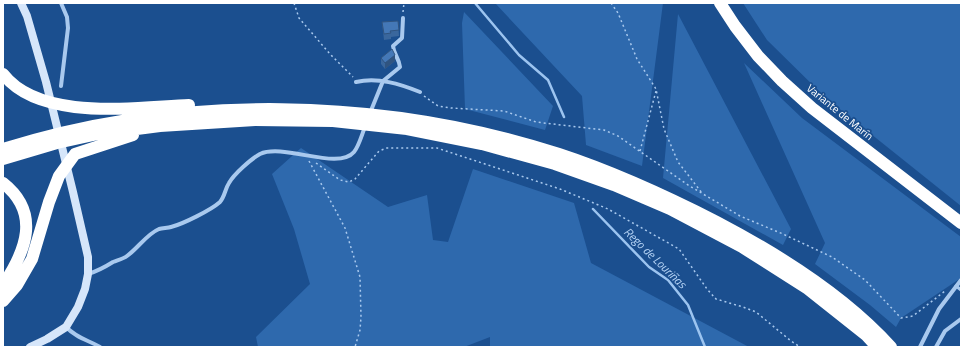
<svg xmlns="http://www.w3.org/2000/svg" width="964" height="350" viewBox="0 0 964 350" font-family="'Titillium Web',sans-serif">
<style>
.green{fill:#2e69ad}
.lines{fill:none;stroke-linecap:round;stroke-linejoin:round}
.stream{stroke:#9cc4f0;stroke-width:2.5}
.path{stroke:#a9c9ee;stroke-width:1.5;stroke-dasharray:2 3;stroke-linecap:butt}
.lane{stroke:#a9c9ee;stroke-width:3}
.street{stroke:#a9c9ee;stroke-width:4}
.secondary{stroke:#d6e6fa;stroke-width:8}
.highway{stroke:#fff;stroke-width:12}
.wall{fill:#3a679d}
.shaded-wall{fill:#305480}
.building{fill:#4478b7;stroke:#305480}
.labels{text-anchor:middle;stroke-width:3.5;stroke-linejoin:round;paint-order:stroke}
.street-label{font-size:11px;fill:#fff;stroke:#1b4f8f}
.water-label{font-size:12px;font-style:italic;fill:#b5d3f5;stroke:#1b4f8f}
</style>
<rect width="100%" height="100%" fill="#1b4f8f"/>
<path class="green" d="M495,3H663L642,166L586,145L582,96Z
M743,3H961V206L826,98L767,40Z
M464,12L553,106L545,130L465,109L462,23Z
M678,14L791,229L783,245L663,178Z
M744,63L802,118L961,237V278L901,318L896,327L870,305L815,264L825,243Z
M301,148L388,207L427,195L433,240L448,242L473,169L574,203L591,263L749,347H490V337L464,347H258L256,337L310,284L294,229L272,174Z"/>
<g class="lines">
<path class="stream" d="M475,3L519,55L548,80L564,117
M593,209L649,267L668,280L688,305L705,347"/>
<path class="path" d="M294,3L299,18L330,54L353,77
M611,3L618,13L637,59L656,89L664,129L678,162L702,193
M403,12L404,3
M424,96L438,106L451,108L504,111L536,122L604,130L618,136L688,185L740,216L783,234L832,257L865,280L901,318L913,316L945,291
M640,151L656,91
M309,161L345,228L360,277L361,317L360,330L355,347
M316,163L340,180L349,182L355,179L379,151L387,148H437L560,189L608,209L679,249L707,289L716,299L743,307L756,312L791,341L800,347"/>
<path class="lane" d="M956,286L961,290"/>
<path class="street" d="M61,3L67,17L68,28L61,86
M356,82C378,77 400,84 420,92
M370,113L383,81L400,67C399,58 394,55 393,46L402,38L403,18
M88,274C98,271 105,267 113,262C118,260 123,259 127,256C138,248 147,234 159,229C163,228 168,228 171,227C183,224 211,210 220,202C225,196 225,189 229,183C234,174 251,159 260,154C284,143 338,171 354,152C359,146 362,134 365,127
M66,327C78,339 86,339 100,347
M920,347L939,309L961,280
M936,347L945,331L961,319"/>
<path class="secondary" d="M21,3L27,16L46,82L73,192L88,257V274L85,289L78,307L66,327L47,339L30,347"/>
<path class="highway" d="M720,3L735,26L758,56L782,81L812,108L961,223
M3,74C40,122 136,107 189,105
M3,149C180,93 383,97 559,154C614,172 666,196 717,222C778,254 845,296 891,347
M3,159L57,143L98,134L160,126L255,120L333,121L407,129L482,144L555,164L614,185L670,209L742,247L808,289L866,335L877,347
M3,183C41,213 26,251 3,285
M3,301L17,285L32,259L49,202L59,176L75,154L133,135"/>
</g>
<path class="wall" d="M398,21L399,36L391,37V39L384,40L382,22Z
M381,58L395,61L385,69L381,64Z"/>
<path class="shaded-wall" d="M395,55V61L385,69V63Z"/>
<path class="building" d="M398,21L399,30L390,31L391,33L384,34L382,22Z
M392,49L395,55L385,63L381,58Z"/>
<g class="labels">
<g class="street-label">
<text transform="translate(840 112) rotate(39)" y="4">Variante de Marín</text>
</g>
<g class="water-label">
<text transform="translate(655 258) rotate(44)" y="4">Rego de Louriñas</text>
</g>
</g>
<rect width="964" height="350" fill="none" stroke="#ffffff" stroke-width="8"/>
</svg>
